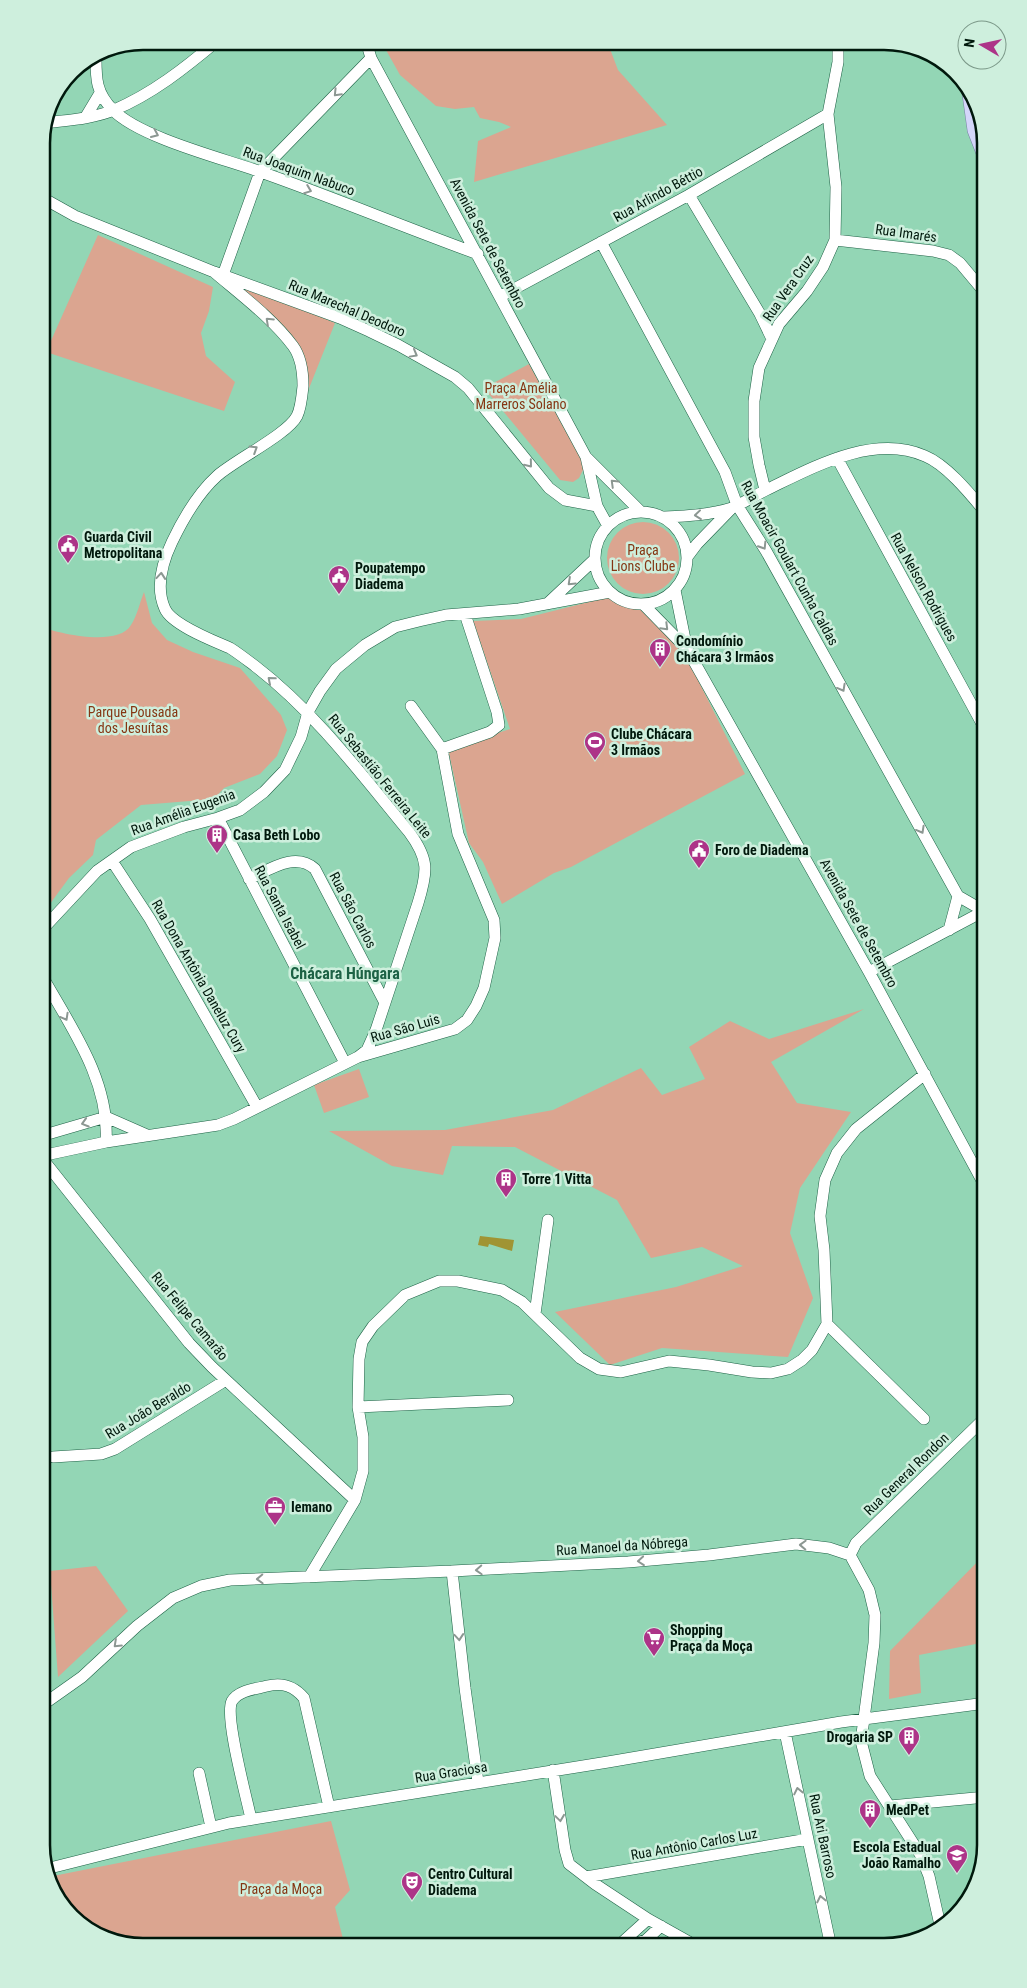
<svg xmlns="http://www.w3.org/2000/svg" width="1027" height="1988" viewBox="0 0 1027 1988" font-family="'Roboto Condensed',sans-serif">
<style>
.green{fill:#dba590}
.water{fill:#a09433}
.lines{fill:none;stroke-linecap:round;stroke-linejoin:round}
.minor-casing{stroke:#1e6246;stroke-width:12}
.major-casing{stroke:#7882a4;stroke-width:16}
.minor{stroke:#fff;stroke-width:11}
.major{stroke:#d4d6fa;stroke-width:15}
.oneway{stroke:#8c9792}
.labels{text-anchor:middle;stroke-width:5;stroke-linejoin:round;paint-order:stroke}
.street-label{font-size:14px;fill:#00180c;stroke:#ceefdd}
.park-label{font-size:14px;fill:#853613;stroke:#ceefdd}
.poi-label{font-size:14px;font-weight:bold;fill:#00180c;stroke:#ceefdd;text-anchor:start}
.quarter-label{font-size:16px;font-weight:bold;fill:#1d6245;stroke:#ceefdd}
.rim{fill:none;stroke:#00180c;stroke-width:2.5}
</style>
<rect width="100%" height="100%" fill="#93d6b5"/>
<path class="green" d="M381,41H607L618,70L667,125L474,182L478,141L511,127L499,122L480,118L474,107L455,109L436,106L400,75Z
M98,235L213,287L209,311L201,333L206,356L235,382L224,411L46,352Z
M225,276L335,323L298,416L302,355Z
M529,364L585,466L579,478L573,482L560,480L484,388Z
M607 558a36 36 0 1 1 72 0a36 36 0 1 1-72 0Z
M144,592L152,623L167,640L193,652L240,668L281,715L287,730L277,756L260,774L224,788L214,799L141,805L96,840L93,855L69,878L41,916V627C61,634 118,647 131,625C137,616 140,602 144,592Z
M609,597L625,607L641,610L684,652L745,774L571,867L554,873L502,904L483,862L469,843L448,749L510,729L473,621L521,619Z
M864,1009L771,1062L797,1103L851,1112L800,1188L790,1233L813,1298L788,1357L662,1348L610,1365L555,1312L676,1287L743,1266L702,1247L651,1258L617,1200L515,1147L452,1146L443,1175L392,1166L329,1131L445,1130L553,1110L641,1068L662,1095L705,1079L689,1047L730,1021L769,1039Z
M359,1069L369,1097L324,1113L314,1085Z
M986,1553V1642L919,1655L921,1693L889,1699L890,1651Z
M96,1566L128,1611L58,1677L50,1571Z
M331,1821L350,1890L335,1907L345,1947H136L81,1926L49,1884L48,1877Z"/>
<path class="water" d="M480,1236L514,1240L512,1251L489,1244L488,1247L478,1245Z"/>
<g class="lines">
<g class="minor-casing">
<path id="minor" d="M366,41L371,58L586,457L597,506L608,526
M96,54C96,77 95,92 113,110C139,137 221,158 258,171C332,197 404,227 478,254
M85,118L100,93
M45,123C68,120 92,119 114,110C152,94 185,68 217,41
M689,195L760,314L772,339
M41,197L75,216L214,272L340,318L369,331L398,345L455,377L468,388L549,488L565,500L597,506
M835,240L933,251L949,255L960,263L986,294
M601,242L725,472L737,505L766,551L958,896L984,911
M214,272C241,295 272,318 293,346C301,357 303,372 303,386C302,396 301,408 297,416C288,434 235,460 217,476C197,494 183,519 172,542C162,563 155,587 165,609C172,625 214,641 230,648C238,653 247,660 255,666C315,712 361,774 409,832C429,859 428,871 418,903L376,1030L367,1050L358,1057
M223,275L260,172L371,58
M501,296L689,195L828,114
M586,457L640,511
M837,458L986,731
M765,490L759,465L754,437V401L759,368L779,324L807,291L823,267L835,240L836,187L828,114L838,62V41
M595 558a46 46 0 1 1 92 0a46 46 0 1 1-92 0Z
M664,517C686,516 710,515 732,508C743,503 754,496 766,490C812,468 873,433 925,456C947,465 971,495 986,513
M688,556L697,544L731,509
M675,590L687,649
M547,604L595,559
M643,604L687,649L869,972L986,1188
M442,749L490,732L499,725L497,712L465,614
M218,818L345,1063
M112,861L150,919L257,1107
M249,879C269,870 295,851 315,869L385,1003
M949,930L958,896
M41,931L97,871L131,847L184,827L218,818L240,810L264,792L285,770L301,737L308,712L320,691L336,669L365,645L395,627L419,621L446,615L519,609L610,592
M869,972L986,910
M41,974C70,1026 110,1080 106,1142
M41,1136L106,1117L147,1135
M41,1156L106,1142L218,1125L234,1119L358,1057L455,1029L467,1020L476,1006L484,988L495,938L494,920L458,834L442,749L411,706
M41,1157L189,1343L212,1367L355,1500
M535,1314L548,1220
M827,1324L924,1419
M358,1407L508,1400
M53,1457L101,1454L115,1449L226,1380
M850,1555L856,1543L986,1417
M452,1571L465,1688L478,1782
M309,1577L355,1500L363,1471V1437L358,1407L359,1359L362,1342L373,1326L405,1295L439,1281H458L502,1290L522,1302L580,1358L599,1369L621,1372L669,1361L709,1365L752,1372L771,1373L788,1369L802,1360L812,1350L827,1324L824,1250L820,1216L825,1180L837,1153L856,1129L925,1074
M41,1706L82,1677L137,1626L173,1598L201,1586L230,1580L452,1571L628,1562L709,1555L796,1544L829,1548L850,1555L869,1590L875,1615L874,1643L861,1741L870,1776L920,1854L929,1876L940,1925
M785,1732L831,1947
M553,1770L565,1850L569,1864L595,1884L648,1919L698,1947
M199,1773L211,1827
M890,1806L986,1797
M251,1819C247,1799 224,1716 232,1701C239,1690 256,1689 267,1686C283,1682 294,1686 304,1698L329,1807
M46,1869L229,1823L608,1762L841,1722L986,1703
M586,1877L808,1839
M617,1947L648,1919
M626,1947L646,1940L661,1926"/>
</g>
<g class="major-casing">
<path id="major" d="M970,94L975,130L986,158"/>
</g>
<use href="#minor" class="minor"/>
<use href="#major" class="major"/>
</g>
<defs><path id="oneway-chevron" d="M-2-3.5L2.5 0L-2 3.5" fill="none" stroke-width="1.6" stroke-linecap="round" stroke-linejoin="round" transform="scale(1.25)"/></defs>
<g class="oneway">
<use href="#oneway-chevron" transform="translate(337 93) rotate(134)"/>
<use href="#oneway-chevron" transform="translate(155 134) rotate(24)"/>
<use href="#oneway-chevron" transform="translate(308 190) rotate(21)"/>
<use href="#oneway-chevron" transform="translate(269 321) rotate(-137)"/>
<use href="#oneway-chevron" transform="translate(414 354) rotate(29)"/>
<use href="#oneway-chevron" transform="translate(254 449) rotate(-32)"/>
<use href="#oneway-chevron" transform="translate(529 464) rotate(51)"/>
<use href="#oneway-chevron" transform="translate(614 483) rotate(-136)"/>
<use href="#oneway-chevron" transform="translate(698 515) rotate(174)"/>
<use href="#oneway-chevron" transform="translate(763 546) rotate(58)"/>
<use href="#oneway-chevron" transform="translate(161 576) rotate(-85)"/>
<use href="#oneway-chevron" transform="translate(571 582) rotate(137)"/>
<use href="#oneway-chevron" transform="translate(665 627) rotate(45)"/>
<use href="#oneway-chevron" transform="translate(271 680) rotate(-139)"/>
<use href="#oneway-chevron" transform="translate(842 688) rotate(61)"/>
<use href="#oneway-chevron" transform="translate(921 830) rotate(61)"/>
<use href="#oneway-chevron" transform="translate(65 1017) rotate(61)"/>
<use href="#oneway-chevron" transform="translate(85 1123) rotate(163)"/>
<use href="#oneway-chevron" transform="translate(803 1545) rotate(-178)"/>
<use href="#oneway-chevron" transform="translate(641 1561) rotate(175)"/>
<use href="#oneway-chevron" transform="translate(479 1570) rotate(177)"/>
<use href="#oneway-chevron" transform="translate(260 1579) rotate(178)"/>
<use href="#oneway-chevron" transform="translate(459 1637) rotate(85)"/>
<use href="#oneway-chevron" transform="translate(117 1644) rotate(137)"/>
<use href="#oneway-chevron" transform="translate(798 1791) rotate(-102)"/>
<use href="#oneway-chevron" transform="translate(560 1818) rotate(82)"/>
<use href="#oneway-chevron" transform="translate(821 1899) rotate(-102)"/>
</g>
<defs>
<g id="civic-pin" transform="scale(1.125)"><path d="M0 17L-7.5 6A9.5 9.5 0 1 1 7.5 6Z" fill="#ad3488" stroke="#ceefdd"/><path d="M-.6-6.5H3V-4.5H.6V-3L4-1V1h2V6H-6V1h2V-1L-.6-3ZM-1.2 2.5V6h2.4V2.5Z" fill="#fff"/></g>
<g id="building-pin" transform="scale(1.125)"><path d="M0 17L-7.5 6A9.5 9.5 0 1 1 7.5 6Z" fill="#ad3488" stroke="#ceefdd"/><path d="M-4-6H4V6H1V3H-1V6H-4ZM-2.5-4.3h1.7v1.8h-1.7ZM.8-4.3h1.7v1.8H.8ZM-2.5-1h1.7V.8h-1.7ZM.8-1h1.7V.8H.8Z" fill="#fff"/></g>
<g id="stadium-pin" transform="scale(1.125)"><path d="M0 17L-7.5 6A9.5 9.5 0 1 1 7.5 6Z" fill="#ad3488" stroke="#ceefdd"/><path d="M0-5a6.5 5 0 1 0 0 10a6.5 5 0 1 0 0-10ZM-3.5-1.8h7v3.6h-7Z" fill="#fff"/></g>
<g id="office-pin" transform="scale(1.125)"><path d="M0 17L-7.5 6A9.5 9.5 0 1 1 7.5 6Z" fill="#ad3488" stroke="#ceefdd"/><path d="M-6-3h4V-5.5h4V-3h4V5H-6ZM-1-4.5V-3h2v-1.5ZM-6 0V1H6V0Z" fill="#fff"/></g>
<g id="supermarket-pin" transform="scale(1.125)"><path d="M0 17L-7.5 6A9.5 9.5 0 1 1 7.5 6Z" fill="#ad3488" stroke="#ceefdd"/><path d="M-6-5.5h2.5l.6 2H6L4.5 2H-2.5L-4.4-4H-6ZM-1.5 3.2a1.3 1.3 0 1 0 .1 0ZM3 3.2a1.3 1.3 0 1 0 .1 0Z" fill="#fff"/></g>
<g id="school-pin" transform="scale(1.125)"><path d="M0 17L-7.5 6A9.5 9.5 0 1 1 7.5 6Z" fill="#ad3488" stroke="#ceefdd"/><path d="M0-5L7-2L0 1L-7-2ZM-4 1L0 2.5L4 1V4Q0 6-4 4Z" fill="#fff"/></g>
<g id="theatre-pin" transform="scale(1.125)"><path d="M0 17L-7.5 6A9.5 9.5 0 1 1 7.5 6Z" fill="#ad3488" stroke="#ceefdd"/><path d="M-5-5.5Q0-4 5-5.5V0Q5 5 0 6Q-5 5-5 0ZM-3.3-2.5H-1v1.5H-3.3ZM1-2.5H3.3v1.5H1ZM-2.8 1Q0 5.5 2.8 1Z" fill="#fff"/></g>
</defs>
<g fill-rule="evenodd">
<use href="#civic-pin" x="68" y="545"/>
<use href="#civic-pin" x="339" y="576"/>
<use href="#building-pin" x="660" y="649"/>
<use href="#stadium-pin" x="595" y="742"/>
<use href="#building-pin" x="217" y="835"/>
<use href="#civic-pin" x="699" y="850"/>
<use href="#building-pin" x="506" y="1179"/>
<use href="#office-pin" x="275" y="1507"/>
<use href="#supermarket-pin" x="654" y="1638"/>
<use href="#building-pin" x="909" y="1737"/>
<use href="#building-pin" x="870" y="1810"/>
<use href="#school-pin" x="957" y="1855"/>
<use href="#theatre-pin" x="412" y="1882"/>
</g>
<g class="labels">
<g class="street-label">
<text transform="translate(299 171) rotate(20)" y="5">Rua Joaquim Nabuco</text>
<text transform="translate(658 194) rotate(-29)" y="5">Rua Arlindo Béttio</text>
<text transform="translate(906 233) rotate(8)" y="5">Rua Imarés</text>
<text transform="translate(488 243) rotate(62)" y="5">Avenida Sete de Setembro</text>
<text transform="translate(788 288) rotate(-55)" y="5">Rua Vera Cruz</text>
<text transform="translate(347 308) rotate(23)" y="5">Rua Marechal Deodoro</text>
<text transform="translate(790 563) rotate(61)" y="5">Rua Moacir Goulart Cunha Caldas</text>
<text transform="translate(924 587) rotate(61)" y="5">Rua Nelson Rodrigues</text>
<text transform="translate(380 776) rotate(51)" y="5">Rua Sebastião Ferreira Leite</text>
<text transform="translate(183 812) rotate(-20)" y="5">Rua Amélia Eugenia</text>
<text transform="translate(280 907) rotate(62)" y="5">Rua Santa Isabel</text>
<text transform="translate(353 910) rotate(62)" y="5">Rua São Carlos</text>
<text transform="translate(859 923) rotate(61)" y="5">Avenida Sete de Setembro</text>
<text transform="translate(199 976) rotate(60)" y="5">Rua Dona Antônia Daneluz Cury</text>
<text transform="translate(405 1028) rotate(-16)" y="5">Rua São Luis</text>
<text transform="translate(190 1316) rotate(50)" y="5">Rua Felipe Camarão</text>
<text transform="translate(148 1410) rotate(-31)" y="5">Rua João Beraldo</text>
<text transform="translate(906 1474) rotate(-44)" y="5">Rua General Rondon</text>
<text transform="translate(622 1546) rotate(-4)" y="5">Rua Manoel da Nóbrega</text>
<text transform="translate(451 1772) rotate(-9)" y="5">Rua Graciosa</text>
<text transform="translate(823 1836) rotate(78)" y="5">Rua Ari Barroso</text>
<text transform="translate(694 1844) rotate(-10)" y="5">Rua Antônio Carlos Luz</text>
</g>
<g class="park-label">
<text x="521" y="393">Praça Amélia<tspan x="521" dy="16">Marreros Solano</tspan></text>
<text x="643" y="555">Praça<tspan x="643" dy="16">Lions Clube</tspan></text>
<text x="133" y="717">Parque Pousada<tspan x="133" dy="16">dos Jesuítas</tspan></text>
<text x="281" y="1894">Praça da Moça</text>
</g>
<g class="poi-label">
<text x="84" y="542">Guarda Civil<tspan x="84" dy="16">Metropolitana</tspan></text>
<text x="355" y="573">Poupatempo<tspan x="355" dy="16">Diadema</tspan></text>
<text x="676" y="646">Condomínio<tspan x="676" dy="16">Chácara 3 Irmãos</tspan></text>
<text x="611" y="739">Clube Chácara<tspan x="611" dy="16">3 Irmãos</tspan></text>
<text x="233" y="840">Casa Beth Lobo</text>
<text x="715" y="855">Foro de Diadema</text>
<text x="522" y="1184">Torre 1 Vitta</text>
<text x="291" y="1512">Iemano</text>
<text x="670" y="1635">Shopping<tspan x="670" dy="16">Praça da Moça</tspan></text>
<text x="893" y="1742" text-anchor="end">Drogaria SP</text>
<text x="886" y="1815">MedPet</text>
<text x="941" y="1852" text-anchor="end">Escola Estadual<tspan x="941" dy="16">João Ramalho</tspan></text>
<text x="428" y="1879">Centro Cultural<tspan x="428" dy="16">Diadema</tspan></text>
</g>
<g class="quarter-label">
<text x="345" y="979">Chácara Húngara</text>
</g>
</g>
<path d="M0 0H1027V1988H0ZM143 50H884A93 93 0 0 1 977 143V1845A93 93 0 0 1 884 1938H143A93 93 0 0 1 50 1845V143A93 93 0 0 1 143 50Z" fill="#ceefdd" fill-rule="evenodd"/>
<path class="rim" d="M143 50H884A93 93 0 0 1 977 143V1845A93 93 0 0 1 884 1938H143A93 93 0 0 1 50 1845V143A93 93 0 0 1 143 50Z"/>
<g transform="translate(982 45) rotate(279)"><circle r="24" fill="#ceefdd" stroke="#7c9989"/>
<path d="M0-4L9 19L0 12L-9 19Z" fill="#ad3488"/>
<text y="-8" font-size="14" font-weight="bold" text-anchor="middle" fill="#00180c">N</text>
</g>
</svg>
